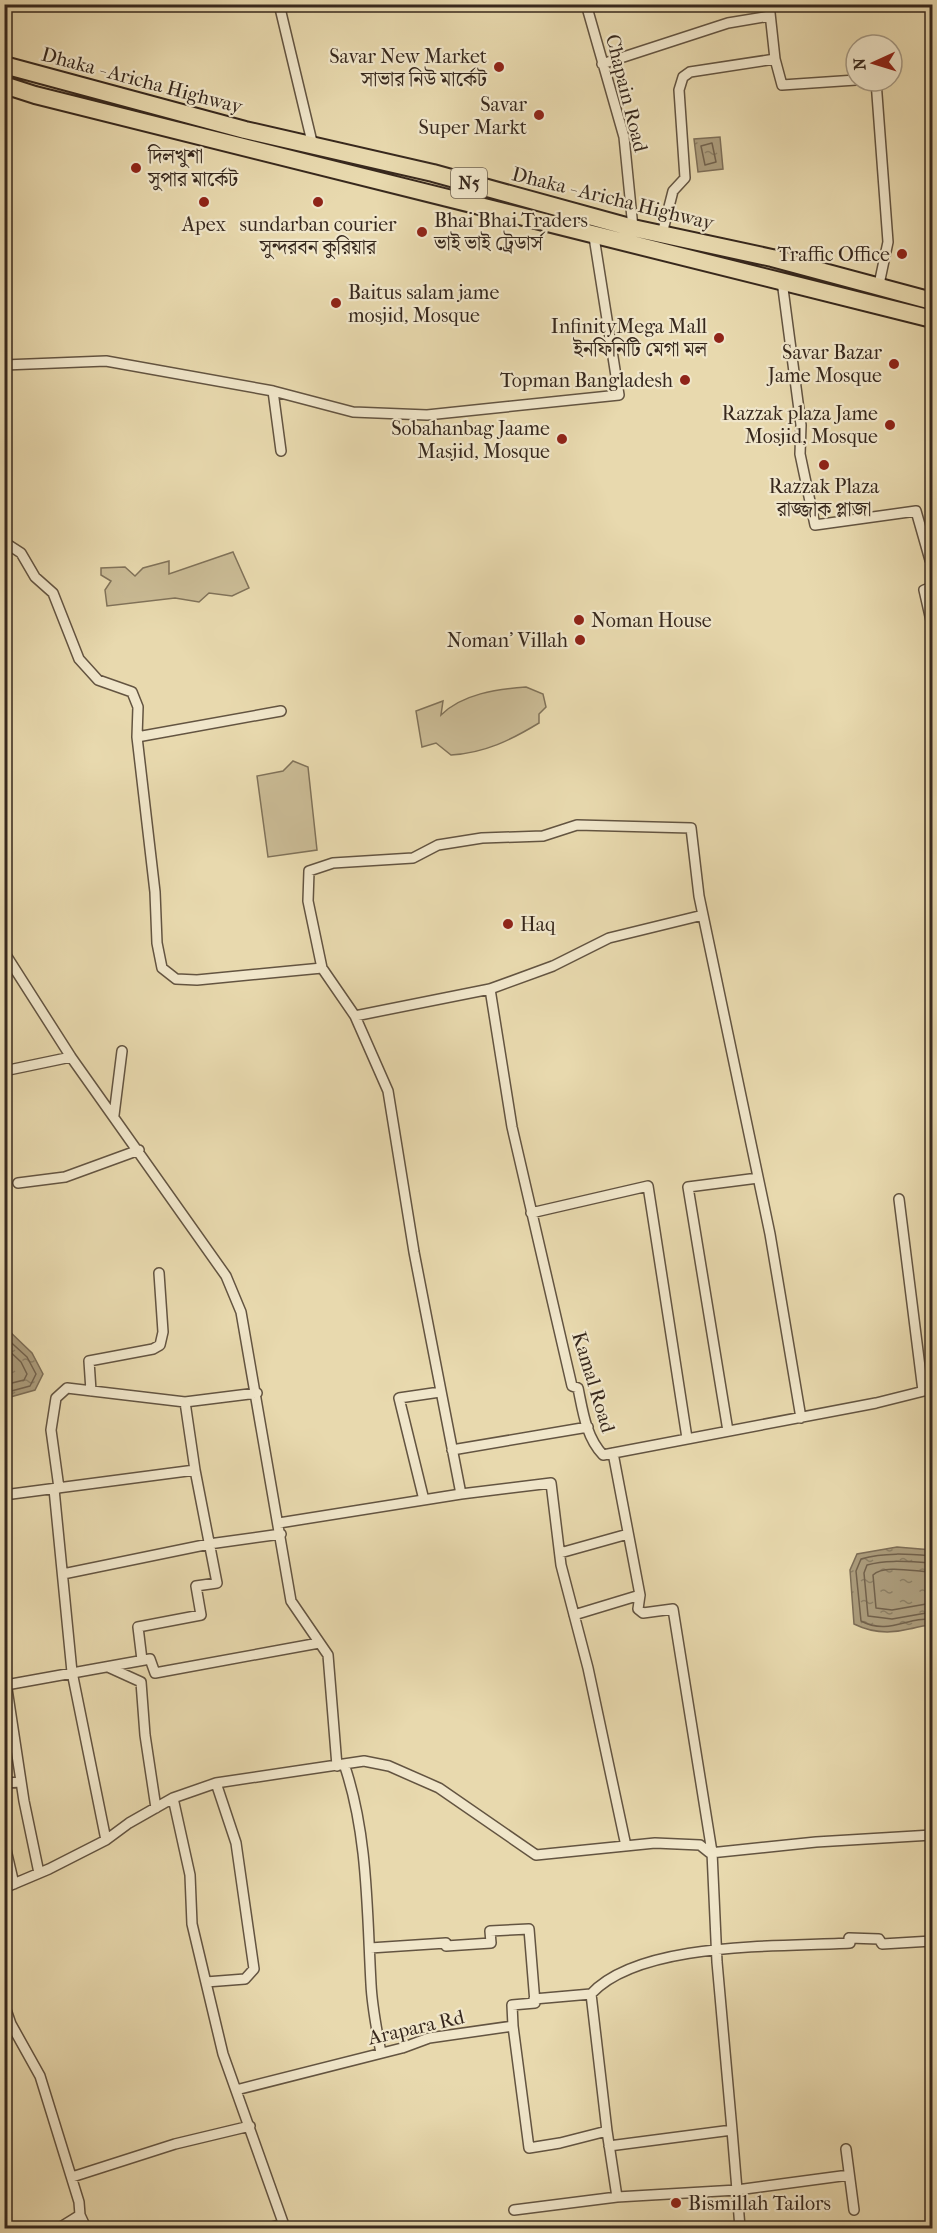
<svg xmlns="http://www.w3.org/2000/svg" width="937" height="2233" viewBox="0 0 937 2233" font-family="'IM FELL French Canon','Noto Serif Bengali',serif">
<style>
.park{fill:#cabb95;stroke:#807259;stroke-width:1.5}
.water{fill:url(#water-ripples);stroke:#7d6e57;stroke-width:1.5}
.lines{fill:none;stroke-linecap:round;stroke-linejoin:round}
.shore{stroke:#72624d;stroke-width:1.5}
.minor-casing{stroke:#635441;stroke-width:12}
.trunk-casing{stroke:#37281d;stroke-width:20}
.minor{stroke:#f0e6ca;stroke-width:9}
.trunk{stroke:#e8d9ae;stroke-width:16}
.poi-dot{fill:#8f2418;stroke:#f0e6ca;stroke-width:2}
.labels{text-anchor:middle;stroke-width:4.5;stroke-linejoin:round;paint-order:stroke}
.shield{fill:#f0e6ca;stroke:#6e6151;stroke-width:1.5}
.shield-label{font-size:18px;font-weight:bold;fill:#37281d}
.poi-label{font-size:20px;fill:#37281d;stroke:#f0e6ca;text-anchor:end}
.street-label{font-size:20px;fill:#37281d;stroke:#f0e6ca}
</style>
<defs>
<pattern id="water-ripples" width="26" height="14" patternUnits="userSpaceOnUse" patternTransform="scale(1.5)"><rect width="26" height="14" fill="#ac9d7d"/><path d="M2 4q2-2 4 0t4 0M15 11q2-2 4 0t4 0" fill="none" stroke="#8d8066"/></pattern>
</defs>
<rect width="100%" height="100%" fill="#e8d9ae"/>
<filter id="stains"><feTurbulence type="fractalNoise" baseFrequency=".00333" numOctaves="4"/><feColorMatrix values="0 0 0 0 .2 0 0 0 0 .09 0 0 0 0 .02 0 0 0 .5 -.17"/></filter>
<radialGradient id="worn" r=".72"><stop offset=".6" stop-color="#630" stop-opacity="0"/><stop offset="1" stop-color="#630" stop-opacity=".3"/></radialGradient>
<path class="park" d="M233,552L249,588L232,596L209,593L199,602L175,598L107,606L105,590L111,581L101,575V568L125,567L135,576L143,568L169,561V574Z
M526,687L543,694L546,707L539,714V723C511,740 485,753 451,755L436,743L422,747L416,711L443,701L441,715C462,694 497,689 526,687Z
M293,761L308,767L317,850L268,857L257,776L283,771Z"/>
<path class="water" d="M720,137L723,169L698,172L694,139Z
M5,1327L32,1353L43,1374L35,1390L7,1398H4Z
M897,1547L932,1550V1626C924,1624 917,1628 909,1629C890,1634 872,1633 854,1624L850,1570L857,1554Z"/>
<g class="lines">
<path class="shore" d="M712,143L716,162L705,165L701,146Z
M4,1336L27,1357L36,1374L30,1386L4,1393
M4,1346L21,1362L27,1374L24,1380L4,1385
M932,1556C908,1554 885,1552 861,1559L856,1571L861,1621C889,1636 910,1615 932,1620
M932,1563C911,1562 888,1559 867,1565L864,1573L868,1616L892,1619L932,1612
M932,1572C917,1572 884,1564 873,1575L876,1608L892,1610L932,1603"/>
<g class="minor-casing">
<path id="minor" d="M279,4L313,146
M586,4L624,137L633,228
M769,4L775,59L782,85L856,80
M602,64L728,23L770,16
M876,81L888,242L878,289
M662,234L673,191L685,178L679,90L683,77L690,72L775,59
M782,281L801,425L800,454L815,525L916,511L930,560L932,559
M4,365L106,361L273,391L353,412L427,415L619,395L594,237
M273,391L281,451
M4,542L21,553L35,577L53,593L79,659L98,680L132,692L138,707L137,737L155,892L157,943L162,968L176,979L197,980L322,968L355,1016L490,989L553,966L609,938L703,915
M932,587L924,590L932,625V645
M137,737L281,711
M4,952L71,1057L226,1276L241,1312L291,1601L328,1655L337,1766
M322,968L308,901L309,871L333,863L413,858L438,845L482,838L543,836L577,825L691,828L699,896L770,1234L801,1418
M490,989L512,1127L572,1386L578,1388C583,1412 586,1437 603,1455L876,1403L932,1389
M355,1016L388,1091L414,1252L461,1494L551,1483L561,1565L588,1668L626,1846
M4,1071L71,1057
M114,1115L122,1051
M18,1183L65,1177L139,1150
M899,1199L923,1391
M531,1213L648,1186L687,1438
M91,1391L89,1361L153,1349L160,1345L163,1332L159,1273
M728,1431L688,1187L758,1178
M452,1450L588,1427
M59,1488L51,1430L56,1398L67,1388L185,1402
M54,1489L72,1672L106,1840
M4,1495L195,1470L185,1402L257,1393
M424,1500L399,1398L440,1392
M279,1523L461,1494
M560,1553L628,1534
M63,1574L209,1544L281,1534
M640,1595L638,1609L643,1613L673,1609L712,1852L717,1962L732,2130
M574,1615L640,1595L613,1453
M142,1660L138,1627L201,1615L196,1586L217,1583L195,1470
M108,1667L141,1682L145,1735L156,1808
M4,1669L24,1801L39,1873
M6,1685L150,1659L155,1673L319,1643
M344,1764C368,1833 367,1912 371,1984C372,2007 377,2031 381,2053
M4,1783L21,1782
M173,1798L190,1875L192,1924L223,2054L285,2228
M4,1841L14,1884
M4,1888L49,1869L106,1840L129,1823L173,1798L216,1783L364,1761L389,1766L439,1788L536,1855L655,1843L700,1845L710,1853L816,1842L932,1835
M370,1948L446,1943V1946L491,1943L490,1931L529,1929L535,2003L512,2005L513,2026
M206,1982L245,1979L254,1969L236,1843L216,1783
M591,1994C640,1941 780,1947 850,1943L849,1938L879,1939L882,1944L932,1941
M534,1999L591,1994L607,2131
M4,2004L11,2024L40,2076L79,2202L80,2215
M236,2090L402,2048L429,2038L513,2026L529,2148L560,2143L607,2131L617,2197L737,2190L740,2228
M609,2146L732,2130L737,2190L849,2175
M846,2149L854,2210
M72,2177L175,2144L250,2126
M514,2210L617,2197
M59,2228L80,2215L86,2228
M268,2228L283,2224"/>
</g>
<g class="trunk-casing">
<path id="trunk" d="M4,65L245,130L433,173L633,228L772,258L932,301
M4,85L35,95L932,319"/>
</g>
<use href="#minor" class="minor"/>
<use href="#trunk" class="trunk"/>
</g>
<g class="poi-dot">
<circle cx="499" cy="67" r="6"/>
<circle cx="539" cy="115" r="6"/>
<circle cx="136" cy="168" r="6"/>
<circle cx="204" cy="202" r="6"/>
<circle cx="318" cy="202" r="6"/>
<circle cx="422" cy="232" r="6"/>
<circle cx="902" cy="254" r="6"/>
<circle cx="336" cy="303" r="6"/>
<circle cx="719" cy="338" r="6"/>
<circle cx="894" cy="364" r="6"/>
<circle cx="685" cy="380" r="6"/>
<circle cx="890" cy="425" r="6"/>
<circle cx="562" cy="439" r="6"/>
<circle cx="824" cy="465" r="6"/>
<circle cx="579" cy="620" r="6"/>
<circle cx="580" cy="640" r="6"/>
<circle cx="508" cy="924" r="6"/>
<circle cx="676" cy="2203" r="6"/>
</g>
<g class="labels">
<rect class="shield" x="451" y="168" width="36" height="30" rx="4.5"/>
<g class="shield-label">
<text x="469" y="189">N5</text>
</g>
<g class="poi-label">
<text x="487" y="63">Savar New Market<tspan x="487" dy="23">সাভার নিউ মার্কেট</tspan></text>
<text x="527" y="111">Savar<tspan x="527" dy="23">Super Markt</tspan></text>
<text x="148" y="163" text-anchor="start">দিলখুশা<tspan x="148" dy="23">সুপার মার্কেট</tspan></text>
<text x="434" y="227" text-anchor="start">Bhai Bhai Traders<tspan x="434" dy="23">ভাই ভাই ট্রেডার্স</tspan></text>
<text x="204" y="231" text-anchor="middle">Apex</text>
<text x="318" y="231" text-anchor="middle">sundarban courier<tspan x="318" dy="23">সুন্দরবন কুরিয়ার</tspan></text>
<text x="890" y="261">Traffic Office</text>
<text x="348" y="299" text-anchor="start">Baitus salam jame<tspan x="348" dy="23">mosjid, Mosque</tspan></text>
<text x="707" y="333">InfinityMega Mall<tspan x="707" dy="23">ইনফিনিটি মেগা মল</tspan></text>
<text x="882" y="359">Savar Bazar<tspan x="882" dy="23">Jame Mosque</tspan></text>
<text x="673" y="387">Topman Bangladesh</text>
<text x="878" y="420">Razzak plaza Jame<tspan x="878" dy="23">Mosjid, Mosque</tspan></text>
<text x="550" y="435">Sobahanbag Jaame<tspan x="550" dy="23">Masjid, Mosque</tspan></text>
<text x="824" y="493" text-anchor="middle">Razzak Plaza<tspan x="824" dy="23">রাজ্জাক প্লাজা</tspan></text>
<text x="591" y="627" text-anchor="start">Noman House</text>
<text x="568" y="647">Noman' Villah</text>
<text x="520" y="931" text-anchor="start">Haq</text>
<text x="688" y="2210" text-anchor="start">Bismillah Tailors</text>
</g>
<g class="street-label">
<text transform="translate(142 80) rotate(15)" y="7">Dhaka - Aricha Highway</text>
<text transform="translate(627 93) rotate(76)" y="7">Chapain Road</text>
<text transform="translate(613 198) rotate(14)" y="7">Dhaka - Aricha Highway</text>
<text transform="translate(594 1382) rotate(73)" y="7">Kamal Road</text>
<text transform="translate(416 2027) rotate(-13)" y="7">Arapara Rd</text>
</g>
</g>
<rect width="937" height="2233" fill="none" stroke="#e8d9ae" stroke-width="24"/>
<rect x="6" y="6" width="925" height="2221" fill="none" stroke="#37281d" stroke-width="3"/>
<rect x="12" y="12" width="913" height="2209" fill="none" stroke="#37281d" stroke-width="1.5"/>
<g transform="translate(874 63) rotate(266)"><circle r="28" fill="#f0e6ca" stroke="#a69a85" stroke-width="1.5"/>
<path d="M0-4.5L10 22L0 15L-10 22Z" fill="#8f2418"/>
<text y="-9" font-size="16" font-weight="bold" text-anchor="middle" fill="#37281d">N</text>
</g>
<rect width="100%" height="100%" filter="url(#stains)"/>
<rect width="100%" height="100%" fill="url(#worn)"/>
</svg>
